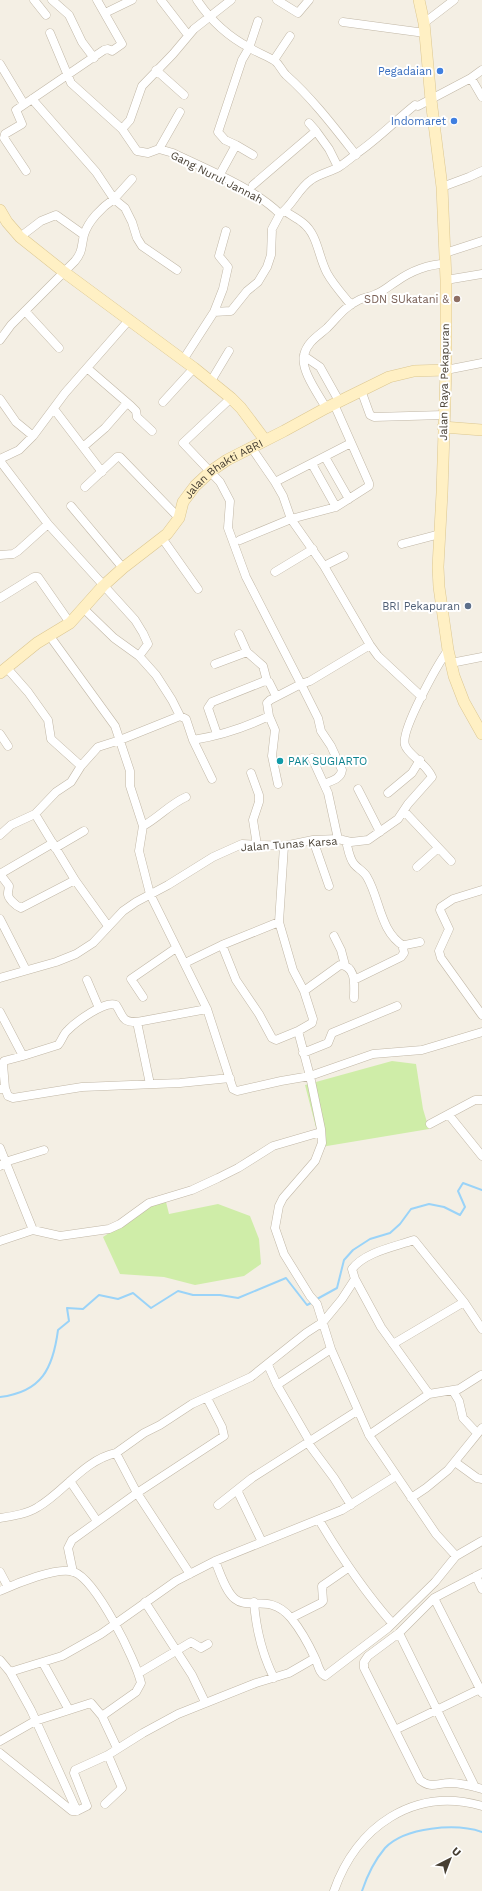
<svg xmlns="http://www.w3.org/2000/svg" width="482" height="1891" viewBox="0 0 482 1891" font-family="'Work Sans',sans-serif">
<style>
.green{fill:#cfeda8}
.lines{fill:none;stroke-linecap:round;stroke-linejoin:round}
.stream{stroke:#9ad3f8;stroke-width:2}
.street-casing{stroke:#c1b7a6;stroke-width:9}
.secondary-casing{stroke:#dcc791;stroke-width:12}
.street{stroke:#fff;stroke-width:8}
.secondary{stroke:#fff0c4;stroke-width:11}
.shop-dot{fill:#3f7fe0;stroke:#fff;stroke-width:1.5}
.education-dot{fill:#8d6e63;stroke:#fff;stroke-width:1.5}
.service-dot{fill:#5c6f8a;stroke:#fff;stroke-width:1.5}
.culture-dot{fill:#0f9aa8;stroke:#fff;stroke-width:1.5}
.labels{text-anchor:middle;stroke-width:4;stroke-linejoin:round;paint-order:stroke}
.shop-label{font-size:11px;fill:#366cbe;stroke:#fff;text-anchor:end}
.street-label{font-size:11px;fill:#473f33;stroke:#fff}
.education-label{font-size:11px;fill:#785e54;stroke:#fff;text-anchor:end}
.service-label{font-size:11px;fill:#4e5e75;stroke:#fff;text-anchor:end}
.culture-label{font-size:11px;fill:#0d838f;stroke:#fff;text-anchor:start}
</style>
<rect width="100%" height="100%" fill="#f4efe4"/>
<path class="green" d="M392,1061L416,1064L423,1109L429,1129L321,1147L305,1085Z
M165,1198L169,1214L218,1204L250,1216L259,1239L261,1264L244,1276L195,1285L164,1277L120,1274L103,1237L130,1219L143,1208Z"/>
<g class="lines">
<path class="stream" d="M317,1299L337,1288L344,1260L353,1250L370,1239L390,1233L400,1224L411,1209L429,1204L444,1207L460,1215L465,1207L458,1191L463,1183L482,1190
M0,1397C42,1392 53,1368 58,1330L69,1321L67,1308L83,1309L99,1295L118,1299L133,1293L151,1308L178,1291L193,1295H220L238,1298L286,1278L307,1305L313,1302
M362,1891C367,1876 375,1860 385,1848C405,1827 456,1823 482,1832"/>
<g class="street-casing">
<path id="street" d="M34,0L46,15
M52,0L69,15L82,42L94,58
M161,0L188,35
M197,0C211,21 227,36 250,48C258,53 267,56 275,61C280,65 281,70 286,75C312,98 334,127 356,155
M277,0L298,13L309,0
M105,13L132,0
M343,22L425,33
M424,23L454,0
M50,33L71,83L122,129L137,151L148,153L159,149L173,153C206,169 254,188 280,214L272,229L271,255L267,267L258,282L247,291L231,311L214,312L183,360
M274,60L290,36
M0,64L24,104
M156,70L184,95
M471,78L482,97
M309,123L316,131
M122,129L130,120L142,86L173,54L194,29L231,0
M236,145L253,155
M159,149L180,112
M26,171L4,138L5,134L22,124L16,110L104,50L108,49L112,51L122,44L97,0
M219,176L236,145L225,140L218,132L242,60L249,48L258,21
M132,179L114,199L125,208L132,222L137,238L142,246L177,270
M253,185L316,131L329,149L338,167
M442,187L469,177L482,171
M285,211C290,215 297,218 303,223C318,235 318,256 327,273C333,284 343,295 351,305
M280,214C292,206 298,189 311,180C319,174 330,172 339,167C345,163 351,158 356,154C378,139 395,121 415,105L418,106L471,78L482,70
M20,237L41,221L56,215L84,235
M445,253L482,241
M446,280L482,274
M25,311L59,348
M214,312L223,289L228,267L219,256L226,231
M0,340L11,325L75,261C83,251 81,247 84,235C88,221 102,207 114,199L96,172L32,99
M304,356L320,367L339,401
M87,368L131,406L136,411L137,417L152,431
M446,370L482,363
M211,381L229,351
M361,390L370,415L374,417L444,415
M0,399L16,422L33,436
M163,402L194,368
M326,408C319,395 300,370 304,355C307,342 318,336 327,328C338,317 344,307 359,300C365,297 371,297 376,294C384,291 390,285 397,281C411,271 429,264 445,264
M54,409L102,472
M83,447L105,428L127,403
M251,447L275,482L283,496L291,519L324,566L370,645L378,656L422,697
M325,457L349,499
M0,459L19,450L33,436L65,393L129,320
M0,461L48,524L135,620L143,633L148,644L139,656
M312,464L336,507
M275,482L351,443
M85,487L117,457H120L179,518
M71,506L123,568
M162,538L198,589
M240,540L291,519L336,507L369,486V483L334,404
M402,544L440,534
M0,555L13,554L18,551L48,524
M324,566L344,556
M275,572L313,549
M0,598L34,577H38L70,623
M83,608L114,638L139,656L156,675L172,700L180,716L186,719L193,740C218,736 246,727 269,716L267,703L270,700L301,684L246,577L228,528L230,501L220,482L183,443L231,398
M239,634L247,652L263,666L267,681
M49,635L115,726L130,771V786L143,826L139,851L150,894L207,1009L233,1089L237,1091L281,1081L310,1076L373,1054L422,1050L482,1032
M451,663L482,657
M215,664L247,652
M6,667L28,692L48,720L51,739L81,766
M269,716L275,730L272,756L278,784
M0,734L8,746
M217,734L208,708L212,702L265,681L269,682L276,696
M193,740L212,779
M312,758L328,793L338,839
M251,773L259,795V802L253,820L257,845
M324,784C331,781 341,779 342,770L331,746L321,731L318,718L301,684L310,681L370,645
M358,789L380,832
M388,793L412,773L420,760
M404,811L451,861
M35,814L75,880L108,926
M143,826C158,818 170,804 186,797
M0,835L11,825L35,814L56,792L71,782L81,766L98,747L120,740L180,716
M313,840L329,886
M346,841C348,848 349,858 354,864C358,869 364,871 367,877C380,899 380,932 404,946
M284,846L279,922L293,970L304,991L313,1019L312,1023L298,1031L310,1076L321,1129L322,1143L315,1161L283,1198L279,1206L275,1228L284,1254L310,1296L317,1304L331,1349L369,1435L436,1534L456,1556
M55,848L84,831
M417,867L438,848
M0,874L9,886C9,888 8,891 8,893C7,898 16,906 21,908L75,880
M0,874L53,843
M482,890L453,899L441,907L440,910L449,929L439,951L441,958L482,1015
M0,919L26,970
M334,936L341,950L345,965
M222,945L236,980L259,1014L272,1038L276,1040L298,1031
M185,963L222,945L279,922
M0,978L56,962L76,954L93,943L123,911L136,902L168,885L213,857L242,844L284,846L313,840L338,839L351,842L368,840L398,819L408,804L432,777C426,763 408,755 405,745C400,731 438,664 448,650
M87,980L99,1008
M354,980L401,957L404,953L403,948L405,945L420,942
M304,991L340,965C357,966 354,986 354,998
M143,997L131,979L176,948
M0,1012L23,1056L4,1061L3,1064L5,1088L0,1089
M137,1022L150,1084
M303,1053L328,1043L332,1033L397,1006
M23,1056L58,1045C62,1041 63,1034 68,1030C76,1022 105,1000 116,1005C124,1017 121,1022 137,1022L207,1009
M5,1088L8,1096L13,1098L82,1087L180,1083L230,1078
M449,1115L482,1156
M430,1124L475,1100H482
M0,1148L33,1230
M0,1166L5,1162L44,1150
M0,1241L33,1230L60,1236L109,1229L120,1224L149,1203L192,1190L218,1178L238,1168L273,1146L321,1132
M355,1279L381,1327L429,1394
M393,1344L464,1302
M268,1365L277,1385L310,1442
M277,1385L331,1349
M453,1391L459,1401L463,1418L477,1433
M369,1435L429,1394L459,1389L481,1375
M308,1443L334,1478L351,1505
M455,1462L477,1478L482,1479
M70,1481L97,1521
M237,1490L262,1542
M411,1498L426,1488L448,1470L482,1428
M218,1505L252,1478L357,1411
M0,1518C13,1516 27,1514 38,1507C65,1491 84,1460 116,1453
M319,1520C341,1557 364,1591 392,1623
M215,1561C220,1572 225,1591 235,1599C248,1610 270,1593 291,1618C300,1629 309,1645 315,1658C318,1664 319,1673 325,1676L388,1628L435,1582L456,1556L482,1541
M0,1572L8,1587
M73,1572L68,1548L72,1540L137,1493L224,1436L222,1427L207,1398
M482,1573L434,1598L399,1633L368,1656L364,1662V1668L420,1780C431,1789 437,1783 450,1783C460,1783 472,1786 482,1789
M190,1574L137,1493L116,1453L144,1433L160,1425L192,1404L251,1377L306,1333L323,1322L342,1299L355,1279L352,1269C365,1252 394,1247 414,1240L464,1302L482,1329
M476,1576L482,1589
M0,1591C15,1584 58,1566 74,1572C96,1580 136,1660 141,1683L136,1692L102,1716
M434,1598L482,1693
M145,1602L192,1675L205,1702
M254,1602C256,1629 262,1654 274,1678
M291,1618L321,1603L323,1601L322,1586L348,1568
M399,1633L475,1787
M0,1660L10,1672L31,1710L77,1811
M43,1663L69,1710
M10,1672L62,1656L101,1634L176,1581L215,1561L342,1510L396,1476
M139,1673L191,1642L201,1648L208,1644
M395,1730L482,1688
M0,1741L35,1721L91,1703L102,1716L117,1748
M0,1753L72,1811H77L87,1806L74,1773L75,1770L108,1755L143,1733L178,1714L256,1683L289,1673L315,1658
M105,1804L122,1788L108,1755
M334,1891C356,1827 414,1786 482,1806"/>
</g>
<g class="secondary-casing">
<g id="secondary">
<path d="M419,0L424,23L431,100L442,187L446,280V370L442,493L438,567L439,587L448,650L454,676L464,702L482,734"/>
<path d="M0,210L7,222L20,237L64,272L194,368L231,398L241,408L265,440"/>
<path d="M443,427L482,430"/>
<path id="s1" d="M0,673L37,643L70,623L103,586L123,568L167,534L179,518L183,502L195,486L211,471L227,460L284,431L326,408L389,377L414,371L446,370"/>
</g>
</g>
<use href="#street" class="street"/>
<use href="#secondary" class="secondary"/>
</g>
<g class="shop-dot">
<circle cx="440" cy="71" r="4"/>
<circle cx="454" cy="121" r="4"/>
</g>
<circle class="education-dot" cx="457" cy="299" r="4"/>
<circle class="service-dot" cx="468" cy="606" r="4"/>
<circle class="culture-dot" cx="280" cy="761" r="4"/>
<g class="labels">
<g class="shop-label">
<text x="432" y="75">Pegadaian</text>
<text x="446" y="125">Indomaret</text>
</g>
<g class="street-label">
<text transform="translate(217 177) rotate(27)" y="4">Gang Nurul Jannah</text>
<text transform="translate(444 382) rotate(-89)" y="4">Jalan Raya Pekapuran</text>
<text dy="4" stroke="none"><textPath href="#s1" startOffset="308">Jalan Bhakti ABRI</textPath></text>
<text transform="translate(289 844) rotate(-4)" y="4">Jalan Tunas Karsa</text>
</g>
<g class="education-label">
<text x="449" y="303">SDN SUkatani &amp;</text>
</g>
<g class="service-label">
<text x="460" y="610">BRI Pekapuran</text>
</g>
<g class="culture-label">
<text x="288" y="765">PAK SUGIARTO</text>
</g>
</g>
<g transform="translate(450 1859) rotate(42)" stroke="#ffffff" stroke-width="3" paint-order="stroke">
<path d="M0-3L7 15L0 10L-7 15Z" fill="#473f33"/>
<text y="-6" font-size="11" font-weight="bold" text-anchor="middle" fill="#473f33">U</text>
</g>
</svg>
